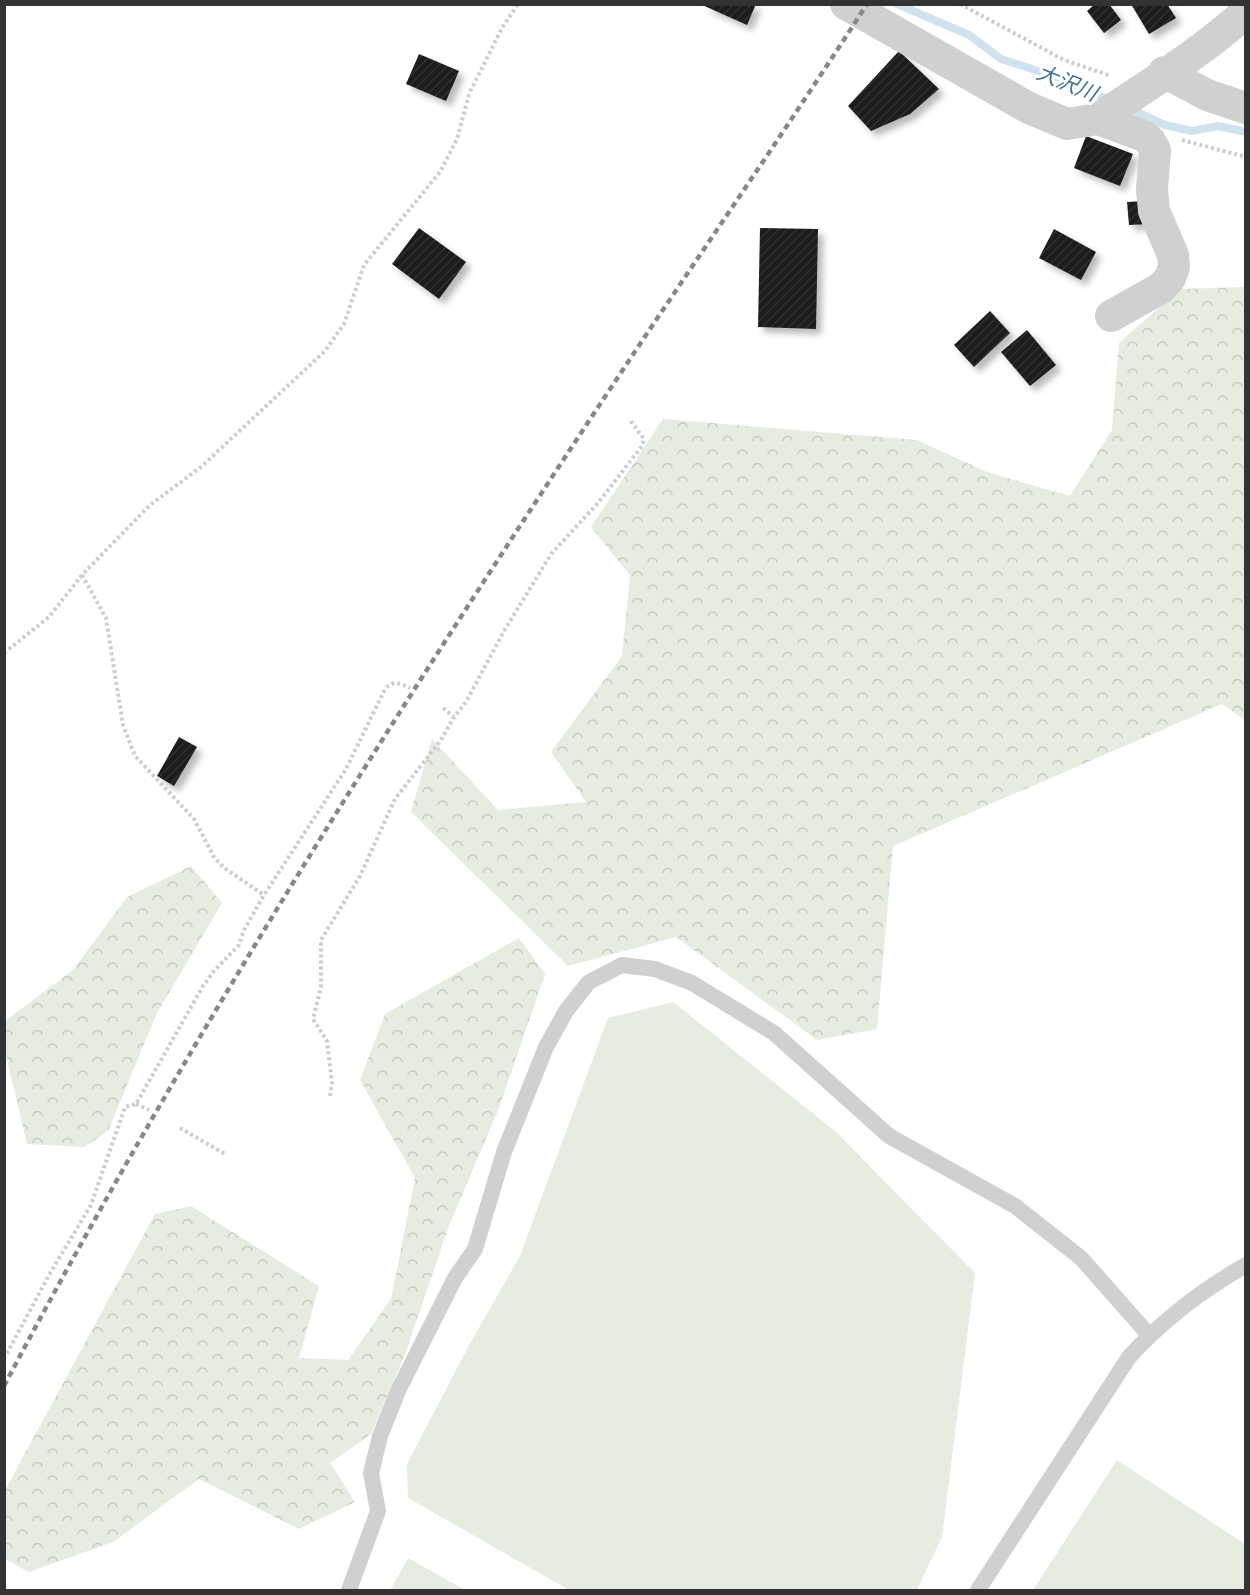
<svg xmlns="http://www.w3.org/2000/svg" width="1250" height="1595" viewBox="0 0 1250 1595" font-family="'Roboto Condensed','Noto Sans JP',sans-serif">
<style>
.green{fill:#e6ecdf}
.forest{fill:url(#forest-crowns)}
.lines{fill:none;stroke-linecap:round;stroke-linejoin:round}
.stream{stroke:#cfe2ee;stroke-width:8}
.building{fill:url(#building-hatch);filter:url(#shadow)}
.path{stroke:#cdcdcd;stroke-width:4;stroke-dasharray:3 3;stroke-linecap:butt}
.lane{stroke:#d0d0d0;stroke-width:16}
.street{stroke:#d0d0d0;stroke-width:32}
.rail{stroke:#888;stroke-width:4.5;stroke-dasharray:6 4.5;stroke-linecap:butt}
.labels{text-anchor:middle;stroke-width:6;stroke-linejoin:round;paint-order:stroke}
.water-label{font-size:21px;font-style:italic;fill:#3f7597;stroke:#fff}
</style>
<defs>
<pattern id="forest-crowns" width="20" height="18" patternUnits="userSpaceOnUse" patternTransform="scale(1.5)"><rect width="20" height="18" fill="#e6ecdf"/><path d="M2 6a3 3 0 1 1 6 0M12 15a3 3 0 1 1 6 0" fill="none" stroke="#c6cbc0"/></pattern>
<pattern id="building-hatch" width="6" height="6" patternUnits="userSpaceOnUse" patternTransform="scale(1.5)"><rect width="6" height="6" fill="#1a1a1a"/><path d="M-1 1l2-2M0 6l6-6M5 7l2-2" fill="none" stroke="#333"/></pattern>
<filter id="shadow"><feDropShadow dx="5.5" dy="5.5" stdDeviation="3" flood-color="#0004"/></filter>
</defs>
<rect width="100%" height="100%" fill="#fff"/>
<path class="green" d="M673,1002L835,1131L975,1273L942,1537L917,1590H569L408,1498L407,1464L468,1347L520,1256L608,1018Z
M1117,1460L1245,1544V1590H1033Z
M408,1558L465,1590H390Z"/>
<path class="forest" d="M1245,287V720L1222,704L893,846L877,1029L817,1040L676,937L568,966L411,812L432,739L498,810L586,802L551,752L622,656L630,575L591,527L663,419L917,440L987,472L1070,496L1112,430L1119,343L1180,289Z
M191,866L222,903L157,1013L108,1131L85,1147L27,1144L5,1051V1021L73,970L127,897Z
M519,938L545,974L499,1108L449,1226L405,1354L371,1434L330,1463L355,1502L299,1529L199,1479L113,1542L29,1572L5,1559V1490L155,1214L191,1206L319,1286L299,1358L348,1360L391,1299L415,1178L360,1080L385,1014Z"/>
<g class="lines">
<path class="stream" d="M897,4L969,35L1001,59L1063,79L1111,101
M1128,108L1165,125L1192,131L1218,126L1246,132"/>
</g>
<path class="building" d="M700,4H756L747,25Z
M1095,4H1109L1121,20L1104,33L1087,11Z
M1131,4H1167L1176,18L1149,34Z
M899,51L939,89L910,114L871,131L848,106Z
M419,54L459,71L446,101L406,84Z
M1086,136L1133,154L1120,186L1074,168Z
M1146,201L1148,224L1129,225L1127,202Z
M419,228L466,262L439,299L392,264Z
M760,228L818,229L816,329L758,327Z
M1054,229L1096,252L1081,280L1039,258Z
M990,311L1010,333L974,367L954,345Z
M1027,330L1056,365L1030,386L1001,352Z
M179,737L197,747L174,786L157,776Z"/>
<g class="lines">
<path class="path" d="M960,4L1064,60L1111,76
M1182,140L1246,157
M82,575L106,618L123,725L135,756L194,819L214,857L223,867L264,895
M4,653L49,617L82,575L150,505L201,467L325,351L344,324L364,265L440,172L457,139L469,94L502,28L518,4
M443,708L454,717L466,702L504,631L551,554L598,503L642,446L644,439L630,420
M330,1096L332,1083L327,1041L313,1019L321,987V940L360,876L395,799L441,740L454,717
M136,1104L149,1110
M180,1128L225,1154
M4,1359L49,1275L91,1205L125,1107L136,1104L203,986L213,972L239,945L244,930L264,895L346,769L385,689C393,680 400,683 410,688"/>
<path class="lane" d="M349,1590L378,1511L371,1473L380,1436L398,1391L455,1278L475,1249L504,1152L546,1047L566,1011L589,982L622,965L655,969L692,983L774,1033L889,1136L1015,1206L1081,1258L1149,1335
M978,1590L1129,1357C1163,1320 1202,1290 1246,1265"/>
<path class="street" d="M846,4L1029,108L1067,124L1098,119L1144,136L1150,141L1155,150L1152,189L1154,211L1173,255L1174,267L1170,278L1161,288L1111,316
M1164,72L1207,95L1246,108
M1098,119C1148,85 1201,53 1246,12"/>
<path class="rail" d="M4,1386C179,1055 379,739 585,427C678,285 775,147 867,4"/>
</g>
<g class="labels">
<g class="water-label">
<text transform="translate(1067 83) rotate(22)" y="7">大沢川</text>
</g>
</g>
<rect width="1250" height="1595" fill="none" stroke="#333333" stroke-width="12"/>
</svg>
